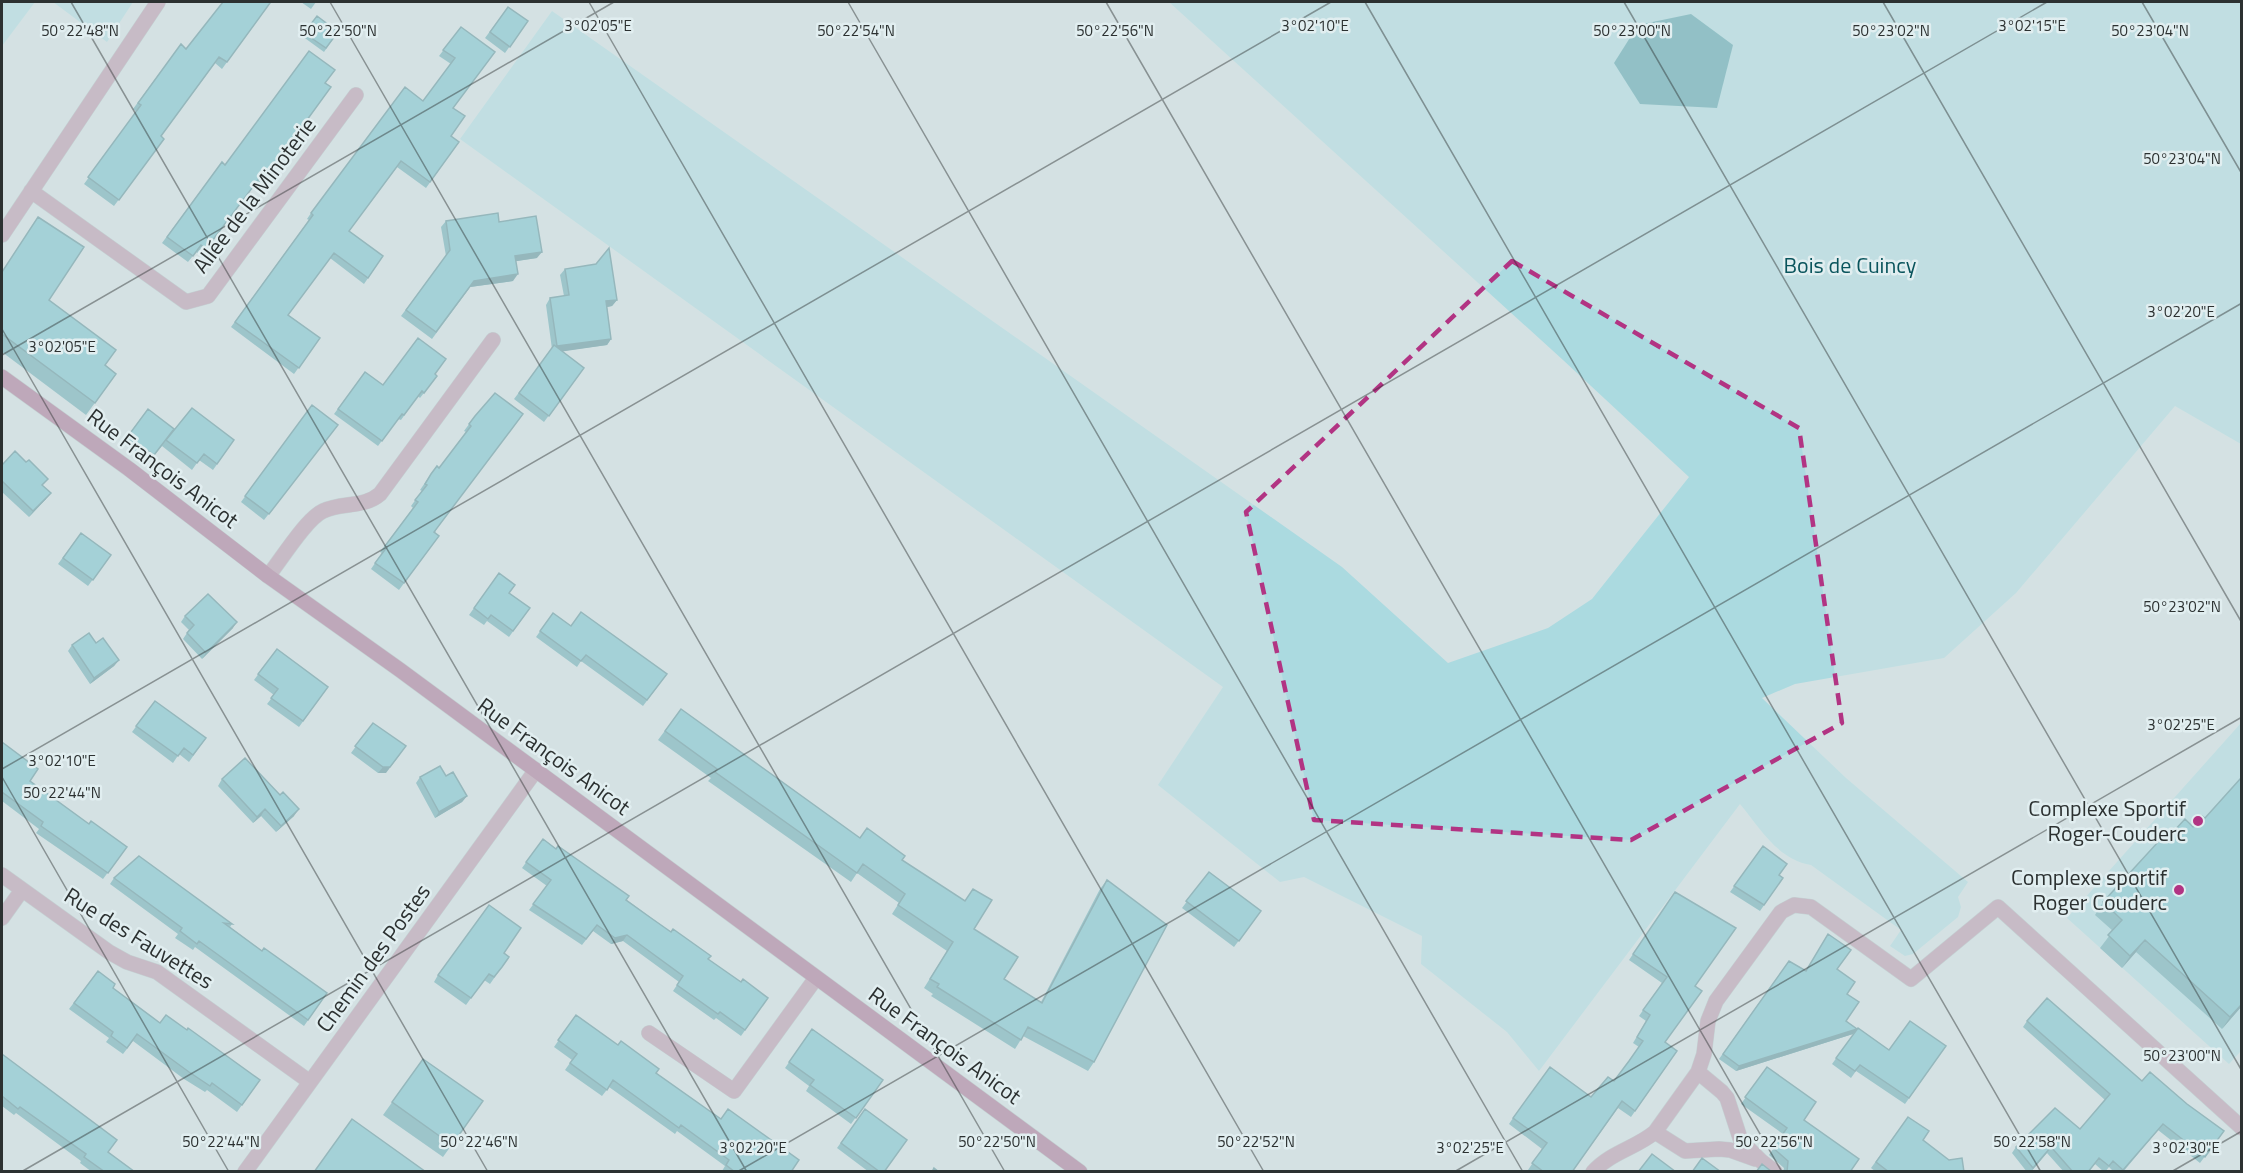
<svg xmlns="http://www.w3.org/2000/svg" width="2243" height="1173" viewBox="0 0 2243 1173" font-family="'Titillium Web',sans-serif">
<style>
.green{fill:#abdae0}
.water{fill:#4498a2}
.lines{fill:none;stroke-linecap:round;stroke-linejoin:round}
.street-casing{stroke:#b2bebf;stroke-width:16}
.secondary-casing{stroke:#b2bebf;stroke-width:16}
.street{stroke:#b98ca3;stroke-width:15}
.secondary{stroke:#a46387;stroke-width:15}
.wall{fill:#5ca3ac}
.shaded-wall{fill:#4b848c}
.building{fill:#6bbdc8;stroke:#4b848c;stroke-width:1.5}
.marked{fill:none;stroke:#b23483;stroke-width:4.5;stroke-dasharray:12 8;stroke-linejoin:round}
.ticks{fill:none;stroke:#2c3131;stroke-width:1.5;stroke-opacity:0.45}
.poi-dot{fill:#b23483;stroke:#e1eef0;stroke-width:2}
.labels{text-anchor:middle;stroke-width:5;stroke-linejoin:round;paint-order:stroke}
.street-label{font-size:22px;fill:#2c3131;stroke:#e1eef0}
.park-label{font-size:22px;fill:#09545c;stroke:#e1eef0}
.poi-label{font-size:22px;fill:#2c3131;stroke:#e1eef0;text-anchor:end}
.ticks-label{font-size:15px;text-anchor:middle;fill:#2c3131;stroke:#e1eef0;stroke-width:5;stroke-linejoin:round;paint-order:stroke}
</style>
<rect width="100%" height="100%" fill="#d4e1e3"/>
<path class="green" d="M2,2H35L2,46Z
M53,2H133L107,42Z
M1169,2H2241V444L2175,406L2016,593L1944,658L1795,684L1762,698L1846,778L1968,882L1958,897L1961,907L1958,917L1913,954L1905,956L1890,946L1901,930L1811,865C1777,859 1761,829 1740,804L1539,1071L1507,1032L1421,964L1422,936L1304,877L1280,882L1158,785L1223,687L460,139L552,11L1342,567L1448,663L1548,628L1592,599L1689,477L1563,360Z
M2241,723V1051L2229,1064L2067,918Z"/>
<path class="water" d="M1691,14L1733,45L1717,108L1640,104L1614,63L1638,25Z"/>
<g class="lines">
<g class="street-casing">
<path id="street" d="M31,191L186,302L208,296L356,95
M2,235L158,2
M268,576C281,560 306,519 323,511C341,502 364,508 380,494L493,340
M2,875L109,952L127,962L157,972L310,1082
M2,918L22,890
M649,1033L734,1091L816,978
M1698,1072L1722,1092L1727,1098L1741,1141L1761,1161L1775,1172
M1655,1132L1685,1151L1719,1149L1730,1150L1755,1159
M245,1172L536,770
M1593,1172C1611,1152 1636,1148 1655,1132L1698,1072L1704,1054L1708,1021L1716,1001L1781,912L1794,905L1811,907L1911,979L1998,907L2242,1128"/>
</g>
<g class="secondary-casing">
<path id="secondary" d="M2,377L129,469L268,576L400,670L1080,1172"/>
</g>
<use href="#street" class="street"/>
<use href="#secondary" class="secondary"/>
</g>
<path class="wall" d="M301,2H316L311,9Z
M270,3L222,69L215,63L161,136L164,139L114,206L84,184L137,112L133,109L181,44L186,49Z
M508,7L528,21L505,53L485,38Z
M317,16L338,32L324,52L302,36Z
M461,27L451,136L459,142L426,188L397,167L349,231L383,256L364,284L330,258L288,315L320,338L294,374L231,327L309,220L307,219L311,213L423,101L451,64L439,56Z
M326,83L331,87L260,185L256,182L202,256L196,252L188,262L162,243L222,162L225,165Z
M446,221L499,222L537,258L516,261L513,281L470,287L432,339L401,316L446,256L441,227Z
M565,269L617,300L612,306L607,307L611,339L607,345L562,351L584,368L544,422L514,399L552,349L546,305L550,298L564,296L560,275Z
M2,271L49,300L105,365L116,374L86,415L2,352Z
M365,372L383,385L435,375L437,376L420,398L418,396L401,420L398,419L378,446L334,414Z
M312,405L338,425L264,520L241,502Z
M148,409L174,429L234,440L213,470L199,460L192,470L162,446L149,462L123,442Z
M475,416L435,533L439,536L399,590L371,569L382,553L380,552L413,508L411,506L422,491L420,490L431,474L439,468L466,432L464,431Z
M2,465L46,499L29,517L2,492Z
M81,533L111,555L88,586L58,564Z
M499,573L509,593L530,608L509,637L487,621L484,625L469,615Z
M553,613L571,626L667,674L643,706L581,661L577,667L536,637Z
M185,616L233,628L202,659L183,639L189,630L181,622Z
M96,643L119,660L114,666L90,684L68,651L72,645Z
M277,649L328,687L299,727L267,704L274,695L254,680Z
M155,701L206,738L189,762L179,754L173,763L132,732Z
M681,709L860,838L902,860L965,901L973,889L974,929L1004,979L1041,1002L1100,889L1107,880L1094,1062L1088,1071L1023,1036L1015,1049L931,996L933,994L924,988L947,951L892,914L899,903L857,873L851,882L708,781L711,778L658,740Z
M373,723L386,773H378L351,753Z
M2,742L30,781L89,824L127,847L103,879L36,833L39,829L2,801Z
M446,776L467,796L462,802L435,818L416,783L420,777Z
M222,779L280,795L294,816L276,832L261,816L253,823L218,786Z
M2205,818L2241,1007L2222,1029L2136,952L2122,968L2100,948L2113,931L2095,915L2103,902L2173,832L2193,827Z
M543,839L708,959L741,982L768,998L741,1036L716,1018L714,1020L673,991L679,982L623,941L611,944L593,931L582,945L529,910L547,886L522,868Z
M1763,846L1779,875L1783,878L1760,911L1730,892Z
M1209,872L1261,911L1234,947L1182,908Z
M114,878L232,924L230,927L262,951L327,993L304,1026L195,947L193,950L175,938L178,934L110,884Z
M1675,892L1695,986L1665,1042L1677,1051L1631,1117L1618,1108L1572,1172H1531L1528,1170L1542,1149L1509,1124L1513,1118L1591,1097L1614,1081L1639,1047L1633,1043L1646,1021L1639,1016L1662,983L1629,960Z
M504,953L509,957L490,984L484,980L466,1005L434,982L438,975Z
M1789,961L1805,970L1837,969L1847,994L1846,1021L1857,1029L1853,1034L1736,1071L1719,1059Z
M98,971L113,988L160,1023L187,1030L260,1080L237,1112L207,1090L205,1092L184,1079L133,1041L123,1054L106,1042L109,1038L69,1009Z
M576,1015L656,1073L791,1172H722V1171L725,1166L677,1131L675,1134L609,1087L602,1096L565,1070L572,1060L554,1047Z
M2027,1021L2187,1104L2224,1131L2200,1163L2158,1130L2123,1172H2114L2109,1167L2105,1172H2104L2095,1164L2088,1172H2064L2047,1153L2031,1172H2027L2012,1153L2016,1147L2080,1129L2105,1100L2023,1027Z
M1858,1028L1889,1050L1946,1046L1905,1104L1856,1071L1851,1078L1832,1064Z
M812,1029L883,1080L851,1124L806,1091L809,1086L785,1068Z
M2,1054L108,1152L135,1172H92L80,1163L81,1161L16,1113L14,1115L2,1106Z
M423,1059L483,1101L443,1157L383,1115Z
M1767,1067L1804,1120L1851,1172H1783L1784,1168L1769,1155L1783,1134L1741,1104Z
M865,1109L884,1172H869L837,1148Z
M1908,1117L1923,1140L1964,1172H1876L1871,1168Z"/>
<path class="shaded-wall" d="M542,252L537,258L511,262L515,256Z
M518,274L513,281L470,287L432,339L474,281Z
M617,300L612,306L602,308L606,301Z
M611,339L607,345L552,353L557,346Z
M51,493L46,499L29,517L33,511Z
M237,622L233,628L202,659L206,653Z
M119,660L114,666L90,684L94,678Z
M401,753L386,773H378L383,767Z
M467,796L462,802L435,818L439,812Z
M265,809L261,816L253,823L257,817Z
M299,809L294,816L276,832L281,826Z
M627,935L623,941L611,944L615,938Z
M2145,940L2136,952L2122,968L2130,956Z
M2241,1005V1007L2222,1029L2230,1017Z
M1857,1029L1853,1034L1736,1071L1739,1066Z"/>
<path class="building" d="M223,2H268L270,3L227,62L219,57L161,136L164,139L119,200L88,177L141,105L138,103L181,44L186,49Z
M508,7L528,21L510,47L490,32Z
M317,16L338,32L326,48L304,33Z
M461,27L495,52L453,108L465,116L451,136L459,142L430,182L401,161L349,231L383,256L368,278L334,253L288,315L320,338L299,368L235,322L313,215L311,213L405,87L423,101L455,58L443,50Z
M309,51L335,70L325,83L331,87L264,179L261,176L206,249L201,245L193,256L167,237L222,162L225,165Z
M498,213L499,222L536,216L542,252L515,256L518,274L474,281L436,332L406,310L450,250L446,221Z
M38,217L84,247L49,300L116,350L105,365L116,374L95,403L2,334V272Z
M609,248L617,300L606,301L611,339L557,346L550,298L569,295L565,269L596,264Z
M418,338L446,359L435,374L437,376L424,393L422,391L404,415L402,414L382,441L338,409L365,372L383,385Z
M554,345L584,368L549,416L519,393Z
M495,393L523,414L434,532L439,536L404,583L375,563L387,547L385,546L418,502L415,500L427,485L425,484L431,474L437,466L439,468L471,426L469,424L475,416Z
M312,405L338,425L269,514L245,496Z
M192,408L234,440L217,464L204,454L197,463L166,440Z
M148,409L174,429L154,455L128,436Z
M15,451L26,462L29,460L48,479L42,485L51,493L33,511L2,481V465Z
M81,533L111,555L93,580L63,558Z
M499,573L515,585L509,593L530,608L513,631L491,615L488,619L474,608Z
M208,594L237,622L206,653L187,633L194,625L185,616Z
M581,612L667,674L647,700L586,655L581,661L540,631L553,613L571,626Z
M89,633L96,643L103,638L119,660L94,678L72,645Z
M277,649L328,687L303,721L271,698L278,689L258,674Z
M155,701L206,738L193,755L184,748L178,756L136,726Z
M681,709L860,838L867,828L905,856L902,860L965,901L973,889L992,900L974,929L1018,957L1004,979L1042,1003L1107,880L1167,925L1094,1062L1028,1027L1021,1040L937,987L939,984L930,979L953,942L898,905L905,894L863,864L857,873L715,772L717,769L665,731Z
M373,723L406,746L390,767H383L355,746Z
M2,742L38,769L30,781L89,824L91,821L127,847L108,873L41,826L43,822L2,792Z
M245,758L280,795L283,792L299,809L281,826L265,809L257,817L222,779Z
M440,766L446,776L453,772L467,796L439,812L420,777Z
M2241,778V1005L2230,1017L2145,940L2130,956L2108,935L2122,920L2103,902L2170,829L2173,832L2185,819L2193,827L2202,816L2205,818Z
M543,839L556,849L558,846L629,896L626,900L651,918L671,932L673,929L711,956L708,959L741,982L743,979L768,998L745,1030L720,1012L718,1014L677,985L683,976L627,935L615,938L597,925L586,939L533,904L551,880L526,862Z
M1763,846L1787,864L1779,875L1783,878L1764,905L1734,886Z
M139,856L232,924L224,923L262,951L264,948L327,993L308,1020L199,941L197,944L180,931L182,928L114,878Z
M1209,872L1261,911L1239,941L1186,901Z
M1675,892L1736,928L1695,986L1702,991L1665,1042L1677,1051L1635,1111L1622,1101L1572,1172H1544L1532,1163L1547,1143L1513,1118L1550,1067L1591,1097L1608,1077L1614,1081L1629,1061L1643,1041L1637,1037L1650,1015L1643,1010L1667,977L1633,954Z
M489,905L521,928L504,953L509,957L502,967L494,977L489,974L471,998L438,975Z
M1828,934L1851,950L1837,969L1855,982L1847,994L1859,1002L1846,1021L1857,1029L1739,1066L1723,1054L1789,961L1806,971Z
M98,971L115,984L113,988L160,1023L166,1015L187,1030L188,1028L260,1080L242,1105L212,1083L210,1086L189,1072L137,1034L127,1048L111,1036L113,1032L74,1003Z
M2047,998L2142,1081L2150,1072L2187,1104L2224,1131L2205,1157L2163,1124L2123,1170L2113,1161L2109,1166L2099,1158L2088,1172H2073L2051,1147L2033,1168L2016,1147L2055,1108L2080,1129L2110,1094L2027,1021Z
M576,1015L618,1045L621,1041L659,1069L656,1073L721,1119L728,1109L799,1160L791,1172H735L726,1165L729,1160L681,1125L679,1128L613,1080L607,1090L570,1063L577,1054L558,1040Z
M1910,1021L1946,1046L1909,1098L1860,1065L1855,1071L1836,1058L1858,1028L1889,1050Z
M812,1029L883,1080L856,1118L810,1085L814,1080L789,1062Z
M2,1054L117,1140L108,1152L135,1172H105L84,1157L86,1154L20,1107L18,1109L2,1096Z
M423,1059L483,1101L452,1145L392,1102Z
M1767,1067L1816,1102L1804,1120L1859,1159L1850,1172H1787L1788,1161L1773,1148L1787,1128L1745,1097Z
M865,1109L907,1140L884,1172H880L841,1143Z
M1908,1117L1929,1131L1923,1140L1949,1160L1962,1158L1964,1172H1889L1876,1162Z
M352,1119L426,1172H314Z
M1652,1154L1676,1172H1638Z
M1702,1158L1721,1172H1692Z
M1762,1164L1772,1172H1756Z
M934,1168L939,1172H932Z"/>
<path d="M0 0H2243V1173H0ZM1512,261L1799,428L1842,723L1631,840L1314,820L1246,512Z" fill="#d4e1e3" fill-opacity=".55" fill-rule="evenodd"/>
<path class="marked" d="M1512,261L1799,428L1842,723L1631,840L1314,820L1246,512Z"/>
<path class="ticks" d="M71,2L747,1172M330,2L1005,1172M589,2L1264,1172M848,2L1523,1172M1106,2L1782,1172M1365,2L2041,1172M1624,2L2242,1071M1883,2L2242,623M2142,2L2242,174M2,329L488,1172M2,355L614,2M2,769L1331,2M2,777L229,1172M21,1172L2047,2M737,1172L2242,303M1454,1172L2242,717M2171,1172L2242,1131"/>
<g class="poi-dot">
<circle cx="2198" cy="821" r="6"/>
<circle cx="2179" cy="890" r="6"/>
</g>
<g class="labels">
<g class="street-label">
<text transform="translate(254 195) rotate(-53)" y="8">Allée de la Minoterie</text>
<text transform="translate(163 468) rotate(37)" y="8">Rue François Anicot</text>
<text transform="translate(554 756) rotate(36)" y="8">Rue François Anicot</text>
<text transform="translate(139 938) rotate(32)" y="8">Rue des Fauvettes</text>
<text transform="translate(373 958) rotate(-54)" y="8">Chemin des Postes</text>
<text transform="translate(945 1045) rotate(36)" y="8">Rue François Anicot</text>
</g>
<g class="park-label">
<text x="1850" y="273">Bois de Cuincy</text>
</g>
<g class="poi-label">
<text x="2186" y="816">Complexe Sportif<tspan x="2186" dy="25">Roger-Couderc</tspan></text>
<text x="2167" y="885">Complexe sportif<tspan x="2167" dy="25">Roger Couderc</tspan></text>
</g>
</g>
<g class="ticks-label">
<text x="598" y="31">3°02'05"E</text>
<text x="1315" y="31">3°02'10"E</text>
<text x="2032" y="31">3°02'15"E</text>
<text x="1632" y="36">50°23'00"N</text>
<text x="80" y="36">50°22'48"N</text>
<text x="338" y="36">50°22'50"N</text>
<text x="856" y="36">50°22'54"N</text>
<text x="1115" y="36">50°22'56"N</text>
<text x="1891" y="36">50°23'02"N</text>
<text x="2150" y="36">50°23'04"N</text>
<text x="2182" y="164">50°23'04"N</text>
<text x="2181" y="317">3°02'20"E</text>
<text x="62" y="352">3°02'05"E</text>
<text x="2182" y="612">50°23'02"N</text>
<text x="2181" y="730">3°02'25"E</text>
<text x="62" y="766">3°02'10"E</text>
<text x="62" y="798">50°22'44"N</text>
<text x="2182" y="1061">50°23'00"N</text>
<text x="221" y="1147">50°22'44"N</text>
<text x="479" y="1147">50°22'46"N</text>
<text x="997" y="1147">50°22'50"N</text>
<text x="1256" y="1147">50°22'52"N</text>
<text x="1774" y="1147">50°22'56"N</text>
<text x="2032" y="1147">50°22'58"N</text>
<text x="753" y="1153">3°02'20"E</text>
<text x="1470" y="1153">3°02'25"E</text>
<text x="2186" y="1153">3°02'30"E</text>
</g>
<rect width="2243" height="1173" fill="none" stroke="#2c3131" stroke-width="6"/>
</svg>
